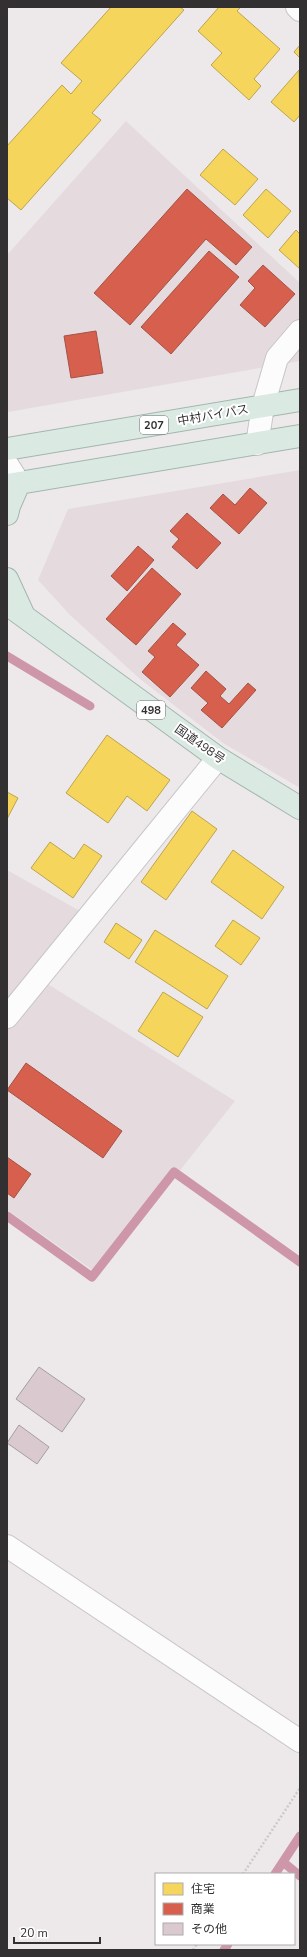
<svg xmlns="http://www.w3.org/2000/svg" width="307" height="1957" viewBox="0 0 307 1957" font-family="'Nunito Sans','Noto Sans JP',sans-serif">
<style>
.built{fill:#e5dbde}
.homes{fill:#f6d55c;stroke:#bca44f}
.shops{fill:#d6604d;stroke:#a55245}
.lines{fill:none;stroke-linecap:round;stroke-linejoin:round}
.stream{stroke:#ce96a9;stroke-width:9}
.building{fill:#dac9ce;stroke:#a3a0a1}
.minor-casing{stroke:#c8c5c6;stroke-width:24}
.tertiary-casing{stroke:#c8c5c6;stroke-width:24}
.trunk-casing{stroke:#a2b6ae;stroke-width:24}
.path{stroke:#cac9ca;stroke-width:2.5;stroke-dasharray:2 2;stroke-linecap:butt}
.minor{stroke:#fcfcfc;stroke-width:22}
.tertiary{stroke:#fcfcfc;stroke-width:22}
.trunk{stroke:#daeae3;stroke-width:22}
.labels{text-anchor:middle;stroke-width:4;stroke-linejoin:round;paint-order:stroke}
.shield{fill:#fff;stroke:#706e6f;stroke-width:1}
.shield-label{font-size:11px;font-weight:bold;fill:#333031}
.street-label{font-size:12px;fill:#333031;stroke:#fff}
</style>
<rect width="100%" height="100%" fill="#ede9ea"/>
<path class="built" d="M126,121L300,283V361L8,412L7,255Z
M300,470V788L223,743L140,679L70,615L38,580L68,509Z
M7,870L80,911L35,976L235,1101L98,1274L7,1210Z"/>
<path class="homes" d="M111,7H180L184,10L92,113L101,120L21,210L7,198V146L62,85L71,94L82,81L61,63Z
M219,7H241L237,11L280,49L254,79L261,86L249,100L211,65L222,53L198,31Z
M300,45V58L294,52Z
M299,70L300,115L294,122L271,102Z
M223,149L258,179L235,205L200,175Z
M266,189L291,211L268,238L243,215Z
M296,230L300,234V269L279,250Z
M107,735L170,780L147,811L127,796L108,823L66,793Z
M7,792L18,798L7,819Z
M192,811L217,829L166,900L141,882Z
M50,842L74,859L84,844L102,856L73,898L31,868Z
M233,850L284,887L262,919L211,882Z
M233,920L260,938L241,965L215,946Z
M116,923L142,940L129,959L104,942Z
M155,930L228,976L207,1009L135,962Z
M163,992L203,1017L178,1057L138,1031Z"/>
<path class="shops" d="M187,189L252,247L236,265L206,239L130,325L94,293Z
M209,251L239,277L171,354L141,327Z
M263,265L295,294L265,327L240,305L255,288L248,281Z
M96,331L103,373L71,378L64,336Z
M250,488L267,503L239,534L210,508L223,494L235,505Z
M187,513L221,543L197,569L172,547L179,539L170,531Z
M138,546L154,560L127,591L111,576Z
M152,568L181,594L136,645L106,619Z
M173,623L186,634L176,645L199,665L170,697L142,672L155,657L148,651Z
M206,671L226,689L220,696L229,704L248,683L256,690L222,728L201,710L208,703L191,688Z
M26,1063L122,1131L103,1158L7,1090Z
M7,1157L31,1174L14,1198L7,1193Z"/>
<g class="lines">
<path class="stream" d="M7,656L90,706
M7,1216L92,1277L174,1172L300,1262
M283,1862L300,1876
M275,1874L300,1836
M224,1950L228,1944"/>
</g>
<path class="building" d="M39,1367L85,1399L62,1432L16,1399Z
M19,1425L49,1447L37,1464L7,1443Z"/>
<g class="lines">
<g class="minor-casing">
<path id="minor" d="M297,7L300,10
M257,444L263,406L277,358L300,331
M7,1017L218,758
M7,1546L300,1741"/>
</g>
<g class="tertiary-casing">
<path id="tertiary" d="M7,464L19,483"/>
</g>
<g class="trunk-casing">
<path id="trunk" d="M7,449L300,400
M7,485L300,436
M7,514L9,506L19,483
M7,579L24,616
M7,604L218,758L300,808"/>
</g>
<path class="path" d="M243,1874L300,1788
M193,1950L197,1944"/>
<use href="#minor" class="minor"/>
<use href="#tertiary" class="tertiary"/>
<use href="#trunk" class="trunk"/>
</g>
<g class="labels">
<g class="shield">
<rect x="140" y="416" width="28" height="18" rx="3"/>
<rect x="137" y="701" width="28" height="18" rx="3"/>
</g>
<g class="shield-label">
<text x="154" y="429">207</text>
<text x="151" y="714">498</text>
</g>
<g class="street-label">
<text transform="translate(213 415) rotate(-10)" y="4">中村バイパス</text>
<text transform="translate(200 744) rotate(35)" y="4">国道498号</text>
</g>
</g>
<rect width="307" height="1957" fill="none" stroke="#333031" stroke-width="16"/>
<rect x="155" y="1873" width="140" height="72" fill="#ffffff" stroke="#adacad"/>
<rect x="163" y="1883" width="20" height="12" fill="#f6d55c" stroke="#adacad"/>
<text x="191" y="1893" font-size="12" fill="#333031">住宅</text>
<rect x="163" y="1903" width="20" height="12" fill="#d6604d" stroke="#adacad"/>
<text x="191" y="1913" font-size="12" fill="#333031">商業</text>
<rect x="163" y="1923" width="20" height="12" fill="#dac9ce" stroke="#adacad"/>
<text x="191" y="1933" font-size="12" fill="#333031">その他</text>
<path d="M14 1937v6h86v-6" fill="none" stroke="#333031" stroke-width="2"/>
<text x="20" y="1937" font-size="12" fill="#333031" stroke="#ffffff" stroke-width="3" paint-order="stroke">20 m</text>
</svg>
